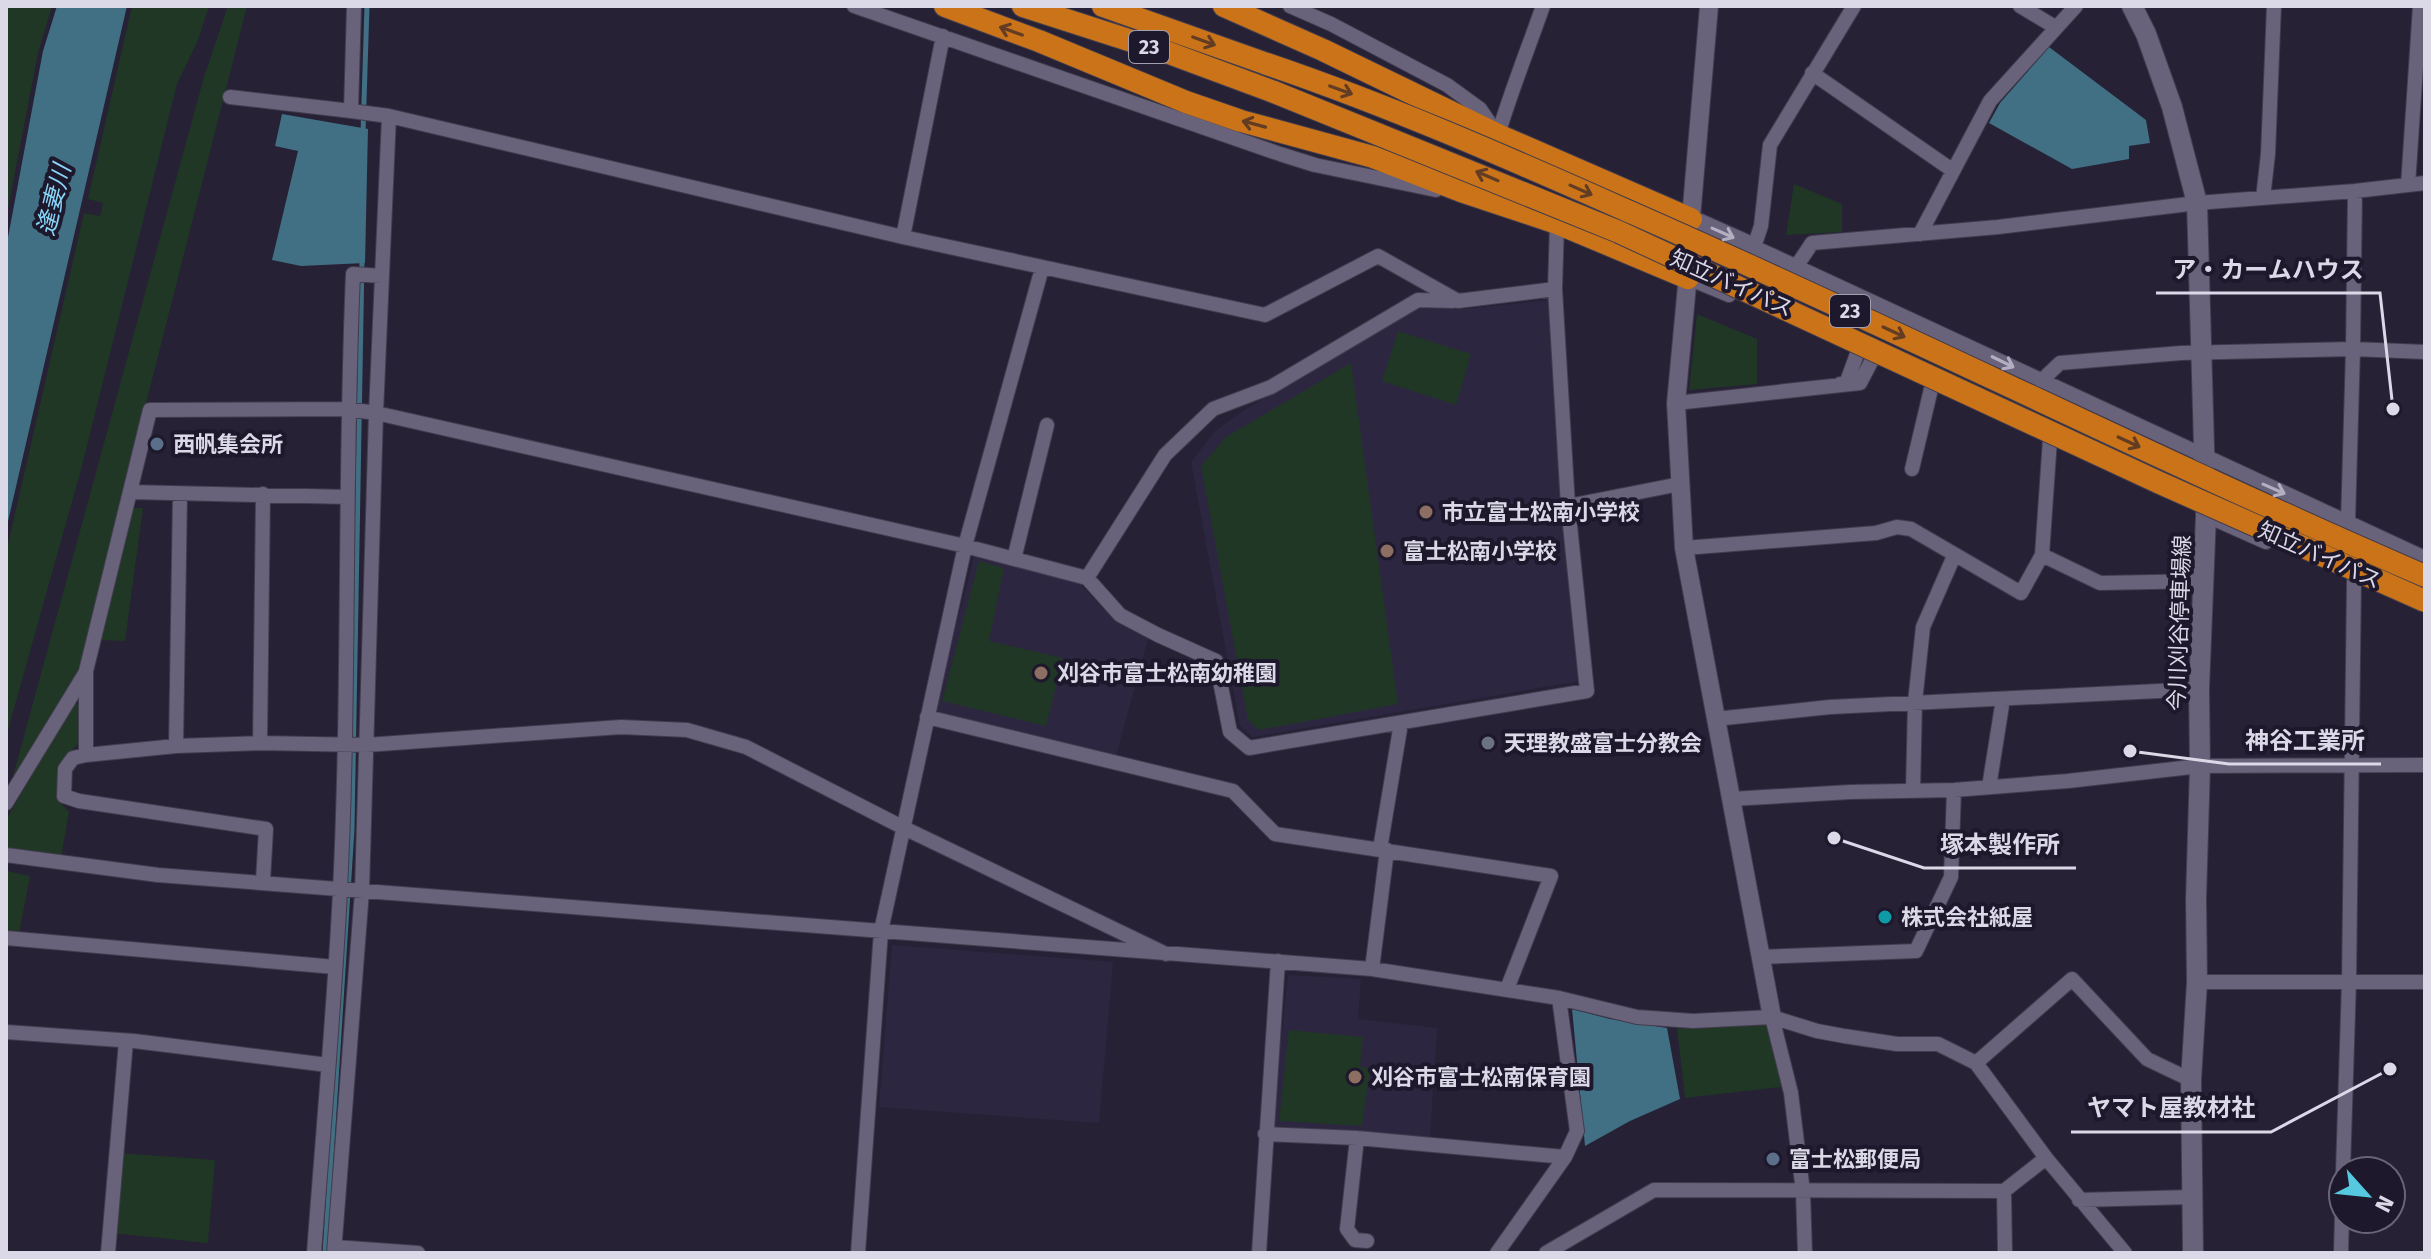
<svg xmlns="http://www.w3.org/2000/svg" width="2431" height="1259" viewBox="0 0 2431 1259" font-family="'Fira Sans','Noto Sans JP',sans-serif">
<style>
.built{fill:#2d2641}
.green{fill:#203726}
.water{fill:#416f84}
.lines{fill:none;stroke-linecap:round;stroke-linejoin:round}
.stream{stroke:#416f84;stroke-width:5}
.minor-casing{stroke:#403c4d;stroke-width:16}
.tertiary-casing{stroke:#403c4d;stroke-width:20}
.secondary-casing{stroke:#403c4d;stroke-width:22}
.trunk-casing{stroke:#403c4d;stroke-width:24}
.minor{stroke:#68627a;stroke-width:14}
.tertiary{stroke:#68627a;stroke-width:18}
.secondary{stroke:#68627a;stroke-width:20}
.trunk{stroke:#ca7318;stroke-width:22}
.trunk-bridge-casing{stroke:#403c4d;stroke-width:24;stroke-linecap:butt}
.trunk-bridge{stroke:#ca7318;stroke-width:22}
.oneway{stroke:#623c23}
.oneway2{stroke:#b3afc1}
.service-dot{fill:#5c6f8a;stroke:#1d182b;stroke-width:3}
.education-dot{fill:#8d6e63;stroke:#1d182b;stroke-width:3}
.worship-dot{fill:#6b7280;stroke:#1d182b;stroke-width:3}
.culture-dot{fill:#0f9aa8;stroke:#1d182b;stroke-width:3}
.labels{text-anchor:middle;stroke-width:8;stroke-linejoin:round;paint-order:stroke}
.shield{fill:#1d182b;stroke:#a29faf;stroke-width:2}
.shield-label{font-size:20px;font-weight:bold;fill:#dbd9e7}
.street-label{font-size:22px;fill:#dbd9e7;stroke:#1d182b}
.poi-label{font-size:22px;font-weight:bold;fill:#dbd9e7;stroke:#1d182b;text-anchor:start}
.water-label{font-size:24px;font-style:italic;fill:#89d5f8;stroke:#1d182b}
.leader{fill:none;stroke:#dbd9e7;stroke-width:3}
.callout-dot{fill:#dbd9e7;stroke:#1d182b;stroke-width:3}
.callout-label{font-size:24px;text-anchor:middle;font-weight:bold;fill:#dbd9e7;stroke:#1d182b;stroke-width:8;stroke-linejoin:round;paint-order:stroke}
</style>
<rect width="100%" height="100%" fill="#262135"/>
<path class="built" d="M1551,300L1580,681L1253,737L1240,726L1191,462L1215,431L1246,409L1419,308L1463,309Z
M975,553L1077,581L1114,620L1149,635L1116,756L934,712Z
M892,945L1113,962L1099,1123L879,1107Z
M1288,975L1361,979L1358,1019L1437,1028L1430,1137L1272,1126Z"/>
<path class="green" d="M6,6H52L38,53L6,219Z
M132,6H209L198,40L177,84L82,466L6,737V553L84,213L100,216L103,203L88,199Z
M228,6H247L78,671L14,783L12,780L204,77Z
M1794,184L1842,204V232L1786,235Z
M1697,314L1757,339V384L1689,390Z
M1398,331L1471,354L1456,405L1382,381Z
M1351,363L1398,704L1259,730L1248,720L1201,466L1226,437Z
M133,508H143L125,641L99,640Z
M979,561L1004,568L989,641L1063,658L1046,726L942,701Z
M73,704H80L78,744L59,764L58,800L69,812L61,857L6,851V820Z
M6,871L30,876L19,934L6,932Z
M1768,1022L1781,1087L1685,1098L1677,1028L1697,1029Z
M1289,1030L1363,1037L1360,1067L1370,1068L1362,1126L1279,1121Z
M119,1153L215,1160L208,1243L112,1233Z"/>
<path class="water" d="M57,6H127L6,530V248L43,51Z
M2049,47L2146,120L2150,143L2129,146V159L2072,169L1989,123L2000,103Z
M282,114L368,129L365,263L301,266L272,260L298,151L275,146Z
M1572,1009L1610,1019L1667,1028L1680,1099L1630,1121L1585,1146Z"/>
<g class="lines">
<path class="stream" d="M363,133L367,6
M325,1253L352,829L362,259"/>
<g class="minor-casing">
<path id="minor" d="M854,6L1280,154L1315,165L1436,190
M1290,6L1331,24L1447,85L1480,109L1495,131
M1854,6L1770,145L1761,226L1754,247L2425,558
M2020,6L2055,27
M1812,73L1952,170
M230,97L351,111L354,6
M351,111L389,116L903,237L1265,315L1378,256L1458,301L1555,289
M1498,135C1511,91 1528,49 1543,6
M2408,185L2420,6
M2263,198L2268,154L2274,6
M1920,234L1990,101L2076,6
M903,237L943,36
M1796,267L1812,243L1998,227L2197,203L2355,191L2425,183
M1688,278L1729,295
M2041,381L2060,363L2181,353L2353,349L2425,352
M1840,384H1846L1857,354
M1676,403L1860,383L1872,360
M1912,469L1931,389
M130,492L348,497
M1568,506L1680,484
M2212,518L2266,542
M2348,522L2353,349L2355,191
M1684,548L1876,533L1897,527L1911,529L2021,593L2042,555L2100,583L2204,581
M2042,555L2050,439
M1014,559L1047,425
M1087,578L1165,455L1213,409L1271,387L1418,300L1453,301
M927,717L1233,791L1275,834L1551,876L1507,989
M1715,719L1830,707L2199,689
M260,743L263,494
M176,746L180,494
M86,755L73,758L65,769L64,796L79,801L266,829L263,881
M1989,787L2003,699
M1913,791L1915,702L1923,627L1954,556
M1731,799L1850,792L1954,790L2068,781L2200,766L2425,765
M6,803L86,672
M1380,849L1401,723
M6,855L158,875L1372,969L1559,998L1637,1017L1693,1021L1772,1017L1817,1031L1844,1036L1897,1044H1938L1976,1063L2046,1158L2125,1253
M6,938L335,967
M1166,954L904,828L746,747L687,730L621,727L366,745L260,743L176,746L86,755V671L150,410L347,409L376,413L965,546L1087,578L1120,615L1158,635L1216,661L1230,732L1249,748L1587,691L1568,506L1555,289L1557,223
M1760,957L1916,951L1951,877L1954,790
M1372,969L1387,850
M2197,982H2425
M1559,998L1577,1131L1565,1157
M1772,1017L1791,1093L1803,1192L1805,1253
M6,1032L134,1041L328,1065
M1976,1063L2072,979L2147,1059L2191,1080
M1265,1134L1357,1138L1565,1157L1497,1253
M1357,1138L1347,1229L1355,1240L1367,1241
M2343,1171L2349,981L2354,581
M2004,1191L2046,1158
M2079,1200L2192,1197
M335,1247L418,1253
M108,1253L126,1041
M314,1253C323,1132 334,1012 340,891C350,685 344,479 353,274L381,276
M334,1253L362,891L376,413L389,116
M858,1253L881,931L965,546L1042,268
M1259,1253L1278,961
M1546,1253L1654,1190L2004,1191L2005,1253
M2341,1253L2343,1174"/>
</g>
<g class="tertiary-casing">
<path id="tertiary" d="M1691,219L1754,247
M1690,230L1709,6
M1689,264L1676,403L1684,548L1772,1017"/>
</g>
<g class="secondary-casing">
<path id="secondary" d="M2132,6L2146,34L2172,107L2197,203L2206,515L2199,689L2200,766L2196,899L2197,982L2191,1080L2193,1253"/>
</g>
<g class="trunk-casing">
<path id="trunk" d="M945,6L1039,41L1186,102L1241,121L1373,157L1461,191L1557,223L1688,278
M1023,6L1169,53L1274,92
M1103,6L1267,64
M1224,6L1323,50L1498,135L1691,219"/>
</g>
<use href="#minor" class="minor"/>
<use href="#tertiary" class="tertiary"/>
<use href="#secondary" class="secondary"/>
<use href="#trunk" class="trunk"/>
<g class="trunk-bridge-casing">
<path id="trunk-bridge" d="M1267,64C1388,105 1504,156 1621,208C1891,326 2154,459 2425,576
M1274,92L1619,232L2160,483L2425,601"/>
</g>
<use href="#trunk-bridge" class="trunk-bridge"/>
</g>
<defs><path id="oneway-shaft" d="M-6 0H5M1.5-3L5.5 0L1.5 3" fill="none" stroke-width="1.6" stroke-linecap="round" stroke-linejoin="round" transform="scale(2)"/></defs>
<g class="oneway">
<use href="#oneway-shaft" transform="translate(1011 31) rotate(-160)"/>
<use href="#oneway-shaft" transform="translate(1204 41) rotate(20)"/>
<use href="#oneway-shaft" transform="translate(1341 90) rotate(20)"/>
<use href="#oneway-shaft" transform="translate(1254 124) rotate(-165)"/>
<use href="#oneway-shaft" transform="translate(1487 176) rotate(-157)"/>
<use href="#oneway-shaft" transform="translate(1581 190) rotate(24)"/>
<use href="#oneway-shaft" transform="translate(1894 332) rotate(25)"/>
<use href="#oneway-shaft" transform="translate(2129 442) rotate(25)"/>
</g>
<g class="oneway2">
<use href="#oneway-shaft" transform="translate(1723 233) rotate(24)"/>
<use href="#oneway-shaft" transform="translate(2003 362) rotate(26)"/>
<use href="#oneway-shaft" transform="translate(2274 489) rotate(24)"/>
</g>
<g class="service-dot">
<circle cx="157" cy="444" r="8"/>
<circle cx="1773" cy="1159" r="8"/>
</g>
<g class="education-dot">
<circle cx="1426" cy="512" r="8"/>
<circle cx="1387" cy="551" r="8"/>
<circle cx="1041" cy="673" r="8"/>
<circle cx="1355" cy="1077" r="8"/>
</g>
<circle class="worship-dot" cx="1488" cy="743" r="8"/>
<circle class="culture-dot" cx="1885" cy="917" r="8"/>
<g class="labels">
<g class="shield">
<rect x="1129" y="31" width="40" height="32" rx="6"/>
<rect x="1830" y="295" width="40" height="32" rx="6"/>
</g>
<g class="shield-label">
<text x="1149" y="54">23</text>
<text x="1850" y="318">23</text>
</g>
<g class="street-label">
<text transform="translate(1732 283) rotate(24)" y="8">知立バイパス</text>
<text transform="translate(2320 555) rotate(24)" y="8">知立バイパス</text>
<text transform="translate(2179 623) rotate(-88)" y="8">今川刈谷停車場線</text>
</g>
<g class="poi-label">
<text x="173" y="452">西帆集会所</text>
<text x="1442" y="520">市立富士松南小学校</text>
<text x="1403" y="559">富士松南小学校</text>
<text x="1057" y="681">刈谷市富士松南幼稚園</text>
<text x="1504" y="751">天理教盛富士分教会</text>
<text x="1901" y="925">株式会社紙屋</text>
<text x="1371" y="1085">刈谷市富士松南保育園</text>
<text x="1789" y="1167">富士松郵便局</text>
</g>
<g class="water-label">
<text transform="translate(54 200) rotate(-76)" y="8">逢妻川</text>
</g>
</g>
<path class="leader" d="M2393 409L2380 293H2156M2130 751L2229 764H2381M1834 838L1924 868H2076M2390 1069L2271 1132H2071"/>
<g class="callout-dot">
<circle cx="2393" cy="409" r="8"/>
<circle cx="2130" cy="751" r="8"/>
<circle cx="1834" cy="838" r="8"/>
<circle cx="2390" cy="1069" r="8"/>
</g>
<g class="callout-label">
<text x="2268" y="278">ア・カームハウス</text>
<text x="2305" y="749">神谷工業所</text>
<text x="2000" y="853">塚本製作所</text>
<text x="2171" y="1116">ヤマト屋教材社</text>
</g>
<rect width="2431" height="1259" fill="none" stroke="#dbd9e7" stroke-width="16"/>
<g transform="translate(2367 1195) rotate(117)"><circle r="38" fill="#1d182b" stroke="#696576" stroke-width="2"/>
<path d="M0-6L14 30L0 20L-14 30Z" fill="#56c9e0"/>
<text y="-12" font-size="22" font-weight="bold" text-anchor="middle" fill="#dbd9e7">N</text>
</g>
</svg>
